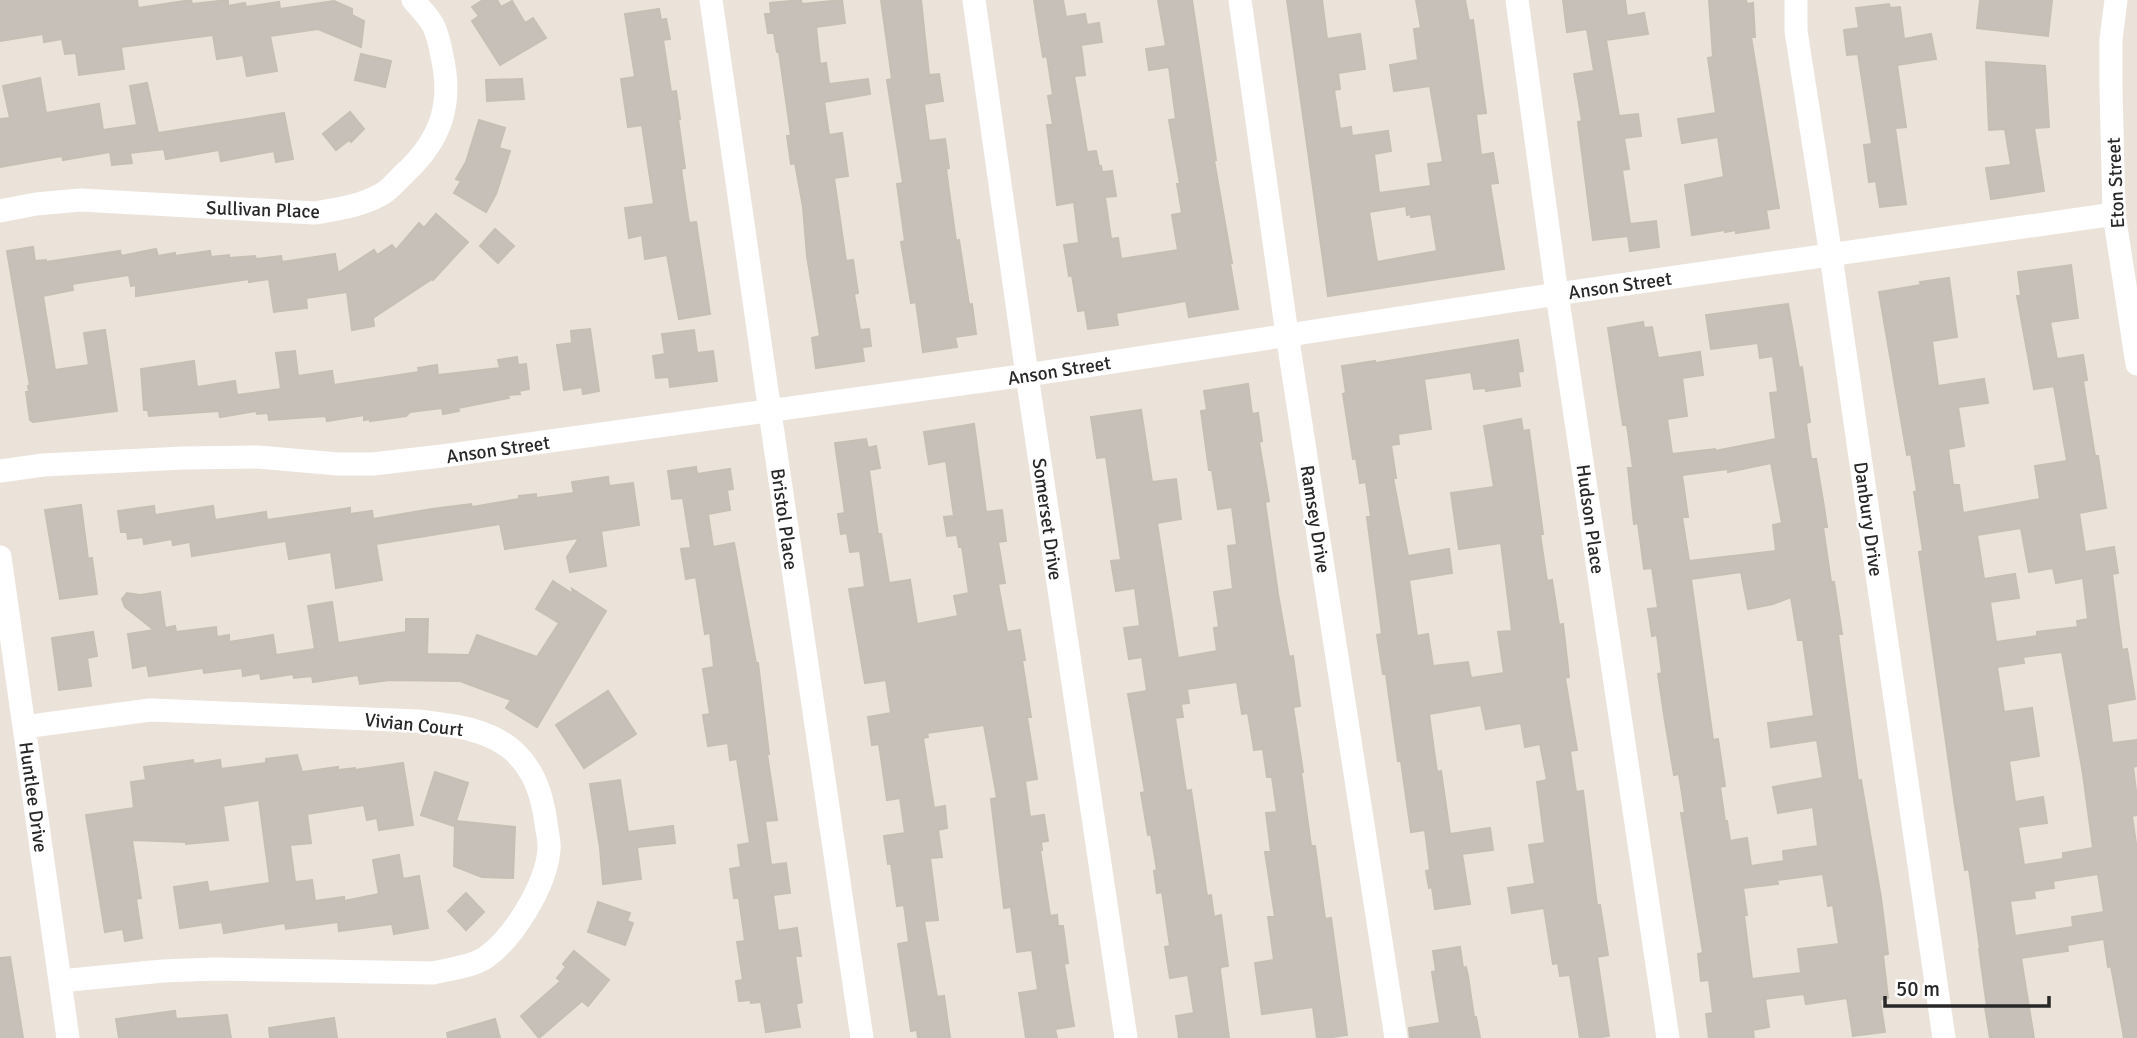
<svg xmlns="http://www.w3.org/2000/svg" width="2137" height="1038" viewBox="0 0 2137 1038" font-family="Signika,sans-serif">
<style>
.building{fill:#c6c0b9;stroke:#c6bfb4;stroke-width:2;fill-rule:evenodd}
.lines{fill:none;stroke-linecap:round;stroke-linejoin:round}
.street{stroke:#fff;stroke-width:23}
.labels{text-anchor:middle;stroke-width:5;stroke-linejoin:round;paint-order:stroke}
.street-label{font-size:19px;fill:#282828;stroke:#fff}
</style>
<rect width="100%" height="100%" fill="#ebe3da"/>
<path class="building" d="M0,0H137L138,8L191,0L192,4L228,0V6L245,3L246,7L279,2L280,9L334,1L352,9V15L364,21L361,47L318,29L270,36L277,71L247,76L243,55L217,59L213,35L121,47L124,69L79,75L76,53L65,54L62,39L44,42L43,34L0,41Z
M483,0H497L501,7L512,1L525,23L533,18L546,38L500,65L472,21L479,16L472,7Z
M801,0L802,4L842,0L845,23L816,27L820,64L826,63L829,84L868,79L870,94L824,102L829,135L842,133L848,176L834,178L846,261L853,260L858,293L854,294L860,330L869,329L871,346L862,347L864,361L816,368L812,338L820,336L807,256L803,207L795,163L791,164L787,136H791L779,52H777L774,33H768L765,14H771L770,3Z
M881,0H921L929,75L939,74L943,101L924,104L929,141L945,139L949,168L946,169L956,241L959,240L969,305L972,304L976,334L955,337L957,347L923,352L916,302L911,303L901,242L905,241L897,184L903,183L887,80L892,79Z
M1034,0H1063L1066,17L1085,14L1087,25L1099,23L1102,42L1081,45L1085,75L1074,76L1087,152L1096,151L1099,166H1101L1102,172L1112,171L1116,196L1105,197L1111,239L1118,238L1121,259L1178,250L1172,215L1182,213L1177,184H1180L1169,120L1176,119L1169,67L1149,70L1146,49L1166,46L1158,0H1192L1216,160H1214L1232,263H1230L1238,309L1189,317L1186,301L1116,313L1118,325L1088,329L1085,310L1078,311L1072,275L1069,276L1064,245L1079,243L1074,202L1057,205L1047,125H1053L1048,96L1053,95L1047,56L1043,57Z
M1287,0H1322L1327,39L1360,34L1365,69L1338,73L1340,89L1334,90L1340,129L1351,127L1352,136L1388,131L1391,151L1374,154L1379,193L1431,186L1428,164L1443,162L1430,86L1394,91L1390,65L1418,60L1414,29L1421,28L1416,0H1465L1469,21L1473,20L1486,113L1476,114L1481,155L1493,153L1498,183L1490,184L1504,269L1328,296ZM1406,206L1407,215L1411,214V217L1431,214L1437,251L1377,262L1369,212Z
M1563,0H1625L1627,16L1644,13L1648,34L1606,40L1619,116L1638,114L1641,136L1624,138L1629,169L1622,170L1630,224L1656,221L1659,247L1630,251L1628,236L1593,240L1578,122L1582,121L1574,74L1594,71L1587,29L1567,32Z
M1709,0H1746L1747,4L1753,3L1755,37H1751L1779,208L1766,210L1769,228L1736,233V230L1725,232V230L1692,235L1685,185L1724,177L1718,137L1682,143L1678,119L1716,113L1708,58L1713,57Z
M1980,0H2052L2048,36L1977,28Z
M1889,4L1890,8L1900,7L1904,39L1931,34L1936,59L1897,65L1906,127L1895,128L1906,204L1880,207L1876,181L1869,182L1864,145L1872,144L1858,54L1847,55L1844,30L1859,28L1856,8Z
M659,9L661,20L666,19L670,39L663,40L671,92L676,91L680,119H678L685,168L681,169L689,223L696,222L710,314L679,319L667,255L645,259L642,235L629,238L625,208L654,204L642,125L628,127L621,79L635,77L625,14Z
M361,54L391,61L385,87L355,80Z
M1986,62L2045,66L2049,127L2034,128L2044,191L1991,199L1986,168L2011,165L2005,129L1989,130Z
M40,78L46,113L99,104L103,130L137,125L130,86L147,83L158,133L284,113L293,159L276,162L274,151L221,161L219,150L166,159L164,149L130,153L132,163L112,165L110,152L63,160L62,156L0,167V119L10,118L3,86Z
M522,79L524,99L487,101L486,80Z
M350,112L364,129L351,142L349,140L336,150L323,134Z
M479,120L505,128L499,148L510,151L496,194L486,212L454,193L461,181L456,179L466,162Z
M436,214L468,242L433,280L432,279L373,318L374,326L352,330L347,292L306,298L307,308L274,312L269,279L249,282V279L136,296V285L131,286L129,275L72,284L73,290L43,296L55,370L89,365L84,333L105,330L117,411L33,422L30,420L26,392H29L28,386H30L7,251L33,247L35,261L46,260V262L120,251L121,256L156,249L158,256L175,253V256L210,251L211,257L229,255V258L255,256L256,259L281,256L282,262L335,254L338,273L374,250L377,255L392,245L396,250L419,223L424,228Z
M495,229L514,246L498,263L480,246Z
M2071,265L2078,318L2050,322L2057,359L2083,355L2087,380L2083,381L2095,456H2098L2106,508L2079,513L2085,552L2114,547L2118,573L2112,574L2122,650L2127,649L2135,699L2107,704L2112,743L2137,740V766L2133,767L2137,798V815L2132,816L2137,850V1038H2124L2111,966L2108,967L2104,939L2067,945L2068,951L2021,958L2034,1038H1990L1985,1007H1987L1979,949H1980L1969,869L1965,870L1955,806L1919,552L1923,551L1914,492L1917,491L1911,454L1907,455L1879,292L1921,285L1920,282L1949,278L1957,337L1932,341L1938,386L1984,379L1988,403L1958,407L1964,446L1948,449L1953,485H1959L1963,513L2040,499L2035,466L2067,461L2054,386L2034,389L2017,296H2021L2018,272ZM2021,528L2029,572L2053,568L2056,583L2083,578L2088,619L2077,621L2078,627L2037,632V636L1996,642L1990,602L2019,598L2015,574L1984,579L1977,535ZM2062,652L2083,774L2093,848L2063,853V859L2024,865L2018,827L2047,823L2043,797L2015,802L2009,761L2039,756L2032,708L2004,712L1997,667L2024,663L2023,657ZM2098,874L2104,912L2072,917L2073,927L2015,936L2010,901L2035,898L2034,891L2054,888L2053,881Z
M1788,304L1799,368L1802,367L1810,422L1806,423L1811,459H1816L1824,507L1827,527H1823L1831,582H1834L1842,634H1838L1858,781L1861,780L1881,898L1888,954L1883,955L1888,998L1880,1000L1885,1032L1853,1036L1847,998L1806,1004L1804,994L1765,999L1769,1027L1753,1030L1754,1038H1709L1706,1014L1713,1013L1709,980L1701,981L1698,954L1703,953L1681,813H1685L1679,774L1674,775L1665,721L1658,674L1662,673L1657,635L1652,636L1648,609L1658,608L1652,568L1644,569L1638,523L1634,524L1628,468H1633L1627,425H1623L1608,328L1643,322L1644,328L1652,327L1658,358L1700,352L1703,375L1682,378L1687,416L1667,419L1672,454L1715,449V451L1776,439L1770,393L1778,392L1773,356L1760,358L1758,343L1711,349L1706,315ZM1771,463L1782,523L1773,525L1776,551L1689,561L1682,517H1688L1682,475L1728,469V472ZM1741,572L1748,609L1773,604L1791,597L1798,640H1803L1814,716L1768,723L1771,747L1817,740L1823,778L1773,787L1778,813L1813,807L1818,846L1783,851L1784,861L1751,866L1747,838L1730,841L1727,821H1725L1720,787L1725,786L1718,739L1713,740L1691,579ZM1823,874L1828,906L1833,905L1839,944L1798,949L1801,973L1752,979L1744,915H1747L1743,888L1778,884L1777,880Z
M590,329L599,391L583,394L582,387L564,390L557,345L572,343L571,331Z
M694,330L697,353L713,351L717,381L670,387L669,377L656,378L653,356L665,354L662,334Z
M1518,340L1523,371L1518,372L1520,386L1486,391V388L1474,389L1471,372L1424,379L1431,429L1398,434L1399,444L1391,445L1396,478H1393L1408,556L1449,549L1452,573L1409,580L1417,636L1428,634L1433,666L1468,662L1471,678L1504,673L1498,632L1512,631L1501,543L1459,549L1451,493L1494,487L1484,426L1521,419L1523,431L1529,430L1543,534H1540L1547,581L1552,580L1559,625L1563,624L1569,677L1565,678L1577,750L1570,751L1576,792L1583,791L1597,905H1600L1608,955L1597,957L1609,1036L1593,1038H1580L1570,975L1560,976L1558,963L1553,964L1544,908L1512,913L1508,888L1535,884L1529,845L1545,843L1537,782L1547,780L1540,744L1525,747L1521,723L1486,729L1481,705L1429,714L1437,772L1441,771L1450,834L1490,828L1493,850L1462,854L1470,904L1435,909L1432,887L1429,888L1426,871L1430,870L1425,830L1411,832L1401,761H1398L1388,689L1386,674H1383L1377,635L1382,634L1367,517H1371L1366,482L1360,483L1356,458L1353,459L1343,394L1346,393L1342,366L1375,361V363Z
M295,351L298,376L332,371L334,385L419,372L418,368L437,365L438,375L500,368L498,360L517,357L518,365L526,364L529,389L519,391L520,394L508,395L509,398L458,408L459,411L443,414L442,408L410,412L406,416L370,421V419L364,420V415L327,421L326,416L269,420L268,413L257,414L256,411L220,417L219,411L149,416L148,410H144L141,369L194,361L197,387L235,381L237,395L281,389L276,353Z
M1248,384L1252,414L1258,413L1262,441L1259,442L1269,501L1265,502L1278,594L1289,657L1293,656L1300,706L1293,707L1303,772H1301L1311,846H1315L1325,919L1331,918L1347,1035L1326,1038H1317L1313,1007L1262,1014L1255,963L1274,960L1268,917H1275L1265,852H1271L1266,813L1277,812L1272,777H1267L1263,749L1254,750L1248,713L1242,714L1237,682L1187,689L1189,703L1181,704L1183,717L1175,718L1186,791L1191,790L1207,896L1211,895L1214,917L1221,915L1228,966L1221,967L1220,970L1229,1038H1179L1176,1016L1194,1013L1188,975L1170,978L1165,947L1170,946L1162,892L1157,893L1154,871L1157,870L1151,834L1148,835L1141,793L1145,792L1128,694L1147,691L1142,657L1129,659L1124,628L1140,626L1135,588L1116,591L1111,561L1121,560L1106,457L1097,458L1091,417L1141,410L1152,482L1176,479L1181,519L1157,523L1178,658L1217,651L1214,628L1219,627L1214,592L1233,589L1228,546L1237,545L1232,507L1218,509L1212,470H1209L1201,411L1207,410L1204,391Z
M974,424L986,512L1002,510L1006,541L998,542L1005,583L998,584L1007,632L1020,630L1025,660H1022L1031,717H1027L1037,779L1025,781L1030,817L1044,815L1048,841L1041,842L1042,850H1040L1050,916L1057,915L1058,926H1063L1068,963L1064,964L1074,1026L1055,1029L1057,1038H1026L1019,993L1038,990L1032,950L1017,952L1011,907L1004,908L991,799L997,798L984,725L927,733L928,737L923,738L934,808L945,806L947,828L938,830L942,857L930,858L938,920L924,921L937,997L944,996L950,1038H918L917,1030L911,1031L898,944L909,942L904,905L897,906L891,863L888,864L884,836L905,833L900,798L887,800L879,744L872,745L868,717L891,713L886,680L865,683L849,589L865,587L860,551L850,552L847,533L841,534L838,514L845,513L835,443L866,439L868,448L876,446L880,468L869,470L878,534H881L889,583L910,580L917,624L958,616L954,596L969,593L962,547H959L957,535L947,536L944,517L954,516L946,461L929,464L924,432Z
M696,467L697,474L730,469L733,489L727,490L730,510L708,514L713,547L734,543L756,663H758L769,754H767L777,820L765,821L771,865L786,863L790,893L773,895L778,931L797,928L801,956H795L802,1002L796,1004L800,1027L766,1032L761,1002L751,1003V1000L739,1001L736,981L743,980L737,942L745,941L739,898H734L730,869L741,867L738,845L750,843L737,759L730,760L728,743L708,746L703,715L710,714L703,669L714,667L710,633L705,634L696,577L686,579L681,549L691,548L683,498L672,499L668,471Z
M608,477L609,486L633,483L639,525L601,531L606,566L570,572L567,557L579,538L505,549L500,524L376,544L382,580L336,588L331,552L289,559L286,541L192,556L190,542L173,545L172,539L144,544L143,537L128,539L127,532H121L118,511L154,506L155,515L213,506L215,520L266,512L267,520L350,508V514L372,511L373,519L432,509L471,504L472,507L519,499V496L536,494V498L574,493L572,482Z
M81,505L88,559L92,558L97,594L60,599L45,510Z
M553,581L573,594L572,589L606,611L537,727L506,708L511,700L460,681L390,680L360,684L358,675L313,682L312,676L294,678L293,674L261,679L260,673L243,676L242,668L204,673L203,668L149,676L147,665L133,668L128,634L154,630L125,607L122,599L127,593L140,595L160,592L165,628L175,626L176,632L216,627L217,637L229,635V642L273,635L276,655L315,649L308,606L332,602L338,643L406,632V619H428L427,654L469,655L477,635L537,657L559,623L536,609Z
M93,632L97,656L87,658L91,686L59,690L52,638Z
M608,691L636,734L584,768L556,725Z
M297,755L302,772L338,767V770L355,768V770L403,763L413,825L379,830L377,818L367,820L364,805L307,814L311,843L290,845L295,882L312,880L315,901L344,897V901L379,894L373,860L399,855L403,879L419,876L428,928L394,934L392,924L339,931L338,922L286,929L285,923L224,933L222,922L180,928L174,887L207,882L209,892L270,883L259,800L223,806L228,840L186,844V842L132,840L141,898L136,899L142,938L125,941L123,929L105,932L86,815L134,808L131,782L146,780L144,767L193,760L194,764L220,760L221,769L266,763V759Z
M435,772L468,783L456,821L515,827L513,878L482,877L454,866L455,824L454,826L421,815Z
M620,780L628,832L673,826L675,843L637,847L641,879L603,884L600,848L590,784Z
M466,893L484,912L466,930L448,911Z
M598,902L630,913L627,921L633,923L625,945L588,932Z
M1460,947L1463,968L1466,967L1468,976L1474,1017H1476L1480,1038H1410L1409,1028L1440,1023L1432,972L1436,971L1433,951Z
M574,951L609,980L588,1006L582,1001L539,1038L521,1016L561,981L557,978L566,967L563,964Z
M10,957L23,1038H0V958Z
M175,1011L176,1019L227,1015L231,1038H119L116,1019Z
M334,1018L337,1038H270L269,1028Z
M495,1019L500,1038H448L447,1033Z"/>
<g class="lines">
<path class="street" d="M711,0L772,426L862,1038
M974,0L1027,375L1126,1038
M1240,0L1287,334L1396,1038
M1517,0L1557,294L1668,1038
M1796,0V31L1831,256L1944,1038
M2116,0L2111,39V88L2114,214L2137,364
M0,211L36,204L81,200L315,213C339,209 361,206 382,194C391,189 398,179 406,172C441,139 453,104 442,56C440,46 438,34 433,25C428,16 420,8 413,0
M0,471L43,465L183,458L258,457L338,464H373L450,455L1027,375L1557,294L2114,214
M0,557L68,1038
M24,727L150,710L418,721C450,725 484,728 510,748C534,768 542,794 546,823C547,832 550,842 549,850C546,885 514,938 485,958C471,967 449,969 433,973L215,969L163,971L60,981"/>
</g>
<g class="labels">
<g class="street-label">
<text transform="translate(2115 183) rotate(-93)" y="7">Eton Street</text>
<text transform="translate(263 209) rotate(2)" y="7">Sullivan Place</text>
<text transform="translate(1620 285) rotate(-8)" y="7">Anson Street</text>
<text transform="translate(1059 370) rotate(-9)" y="7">Anson Street</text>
<text transform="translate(498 449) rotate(-8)" y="7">Anson Street</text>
<text transform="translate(785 519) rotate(82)" y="7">Bristol Place</text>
<text transform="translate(1048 519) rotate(82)" y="7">Somerset Drive</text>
<text transform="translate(1316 519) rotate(81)" y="7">Ramsey Drive</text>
<text transform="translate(1591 519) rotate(82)" y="7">Hudson Place</text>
<text transform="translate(1869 519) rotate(82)" y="7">Danbury Drive</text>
<text transform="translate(414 724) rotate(6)" y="7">Vivian Court</text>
<text transform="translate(34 797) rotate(82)" y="7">Huntlee Drive</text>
</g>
</g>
<path d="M1885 996v10h164v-10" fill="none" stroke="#282828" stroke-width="3.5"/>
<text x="1896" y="996" font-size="21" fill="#282828" stroke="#ffffff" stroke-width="5" paint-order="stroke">50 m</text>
</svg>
